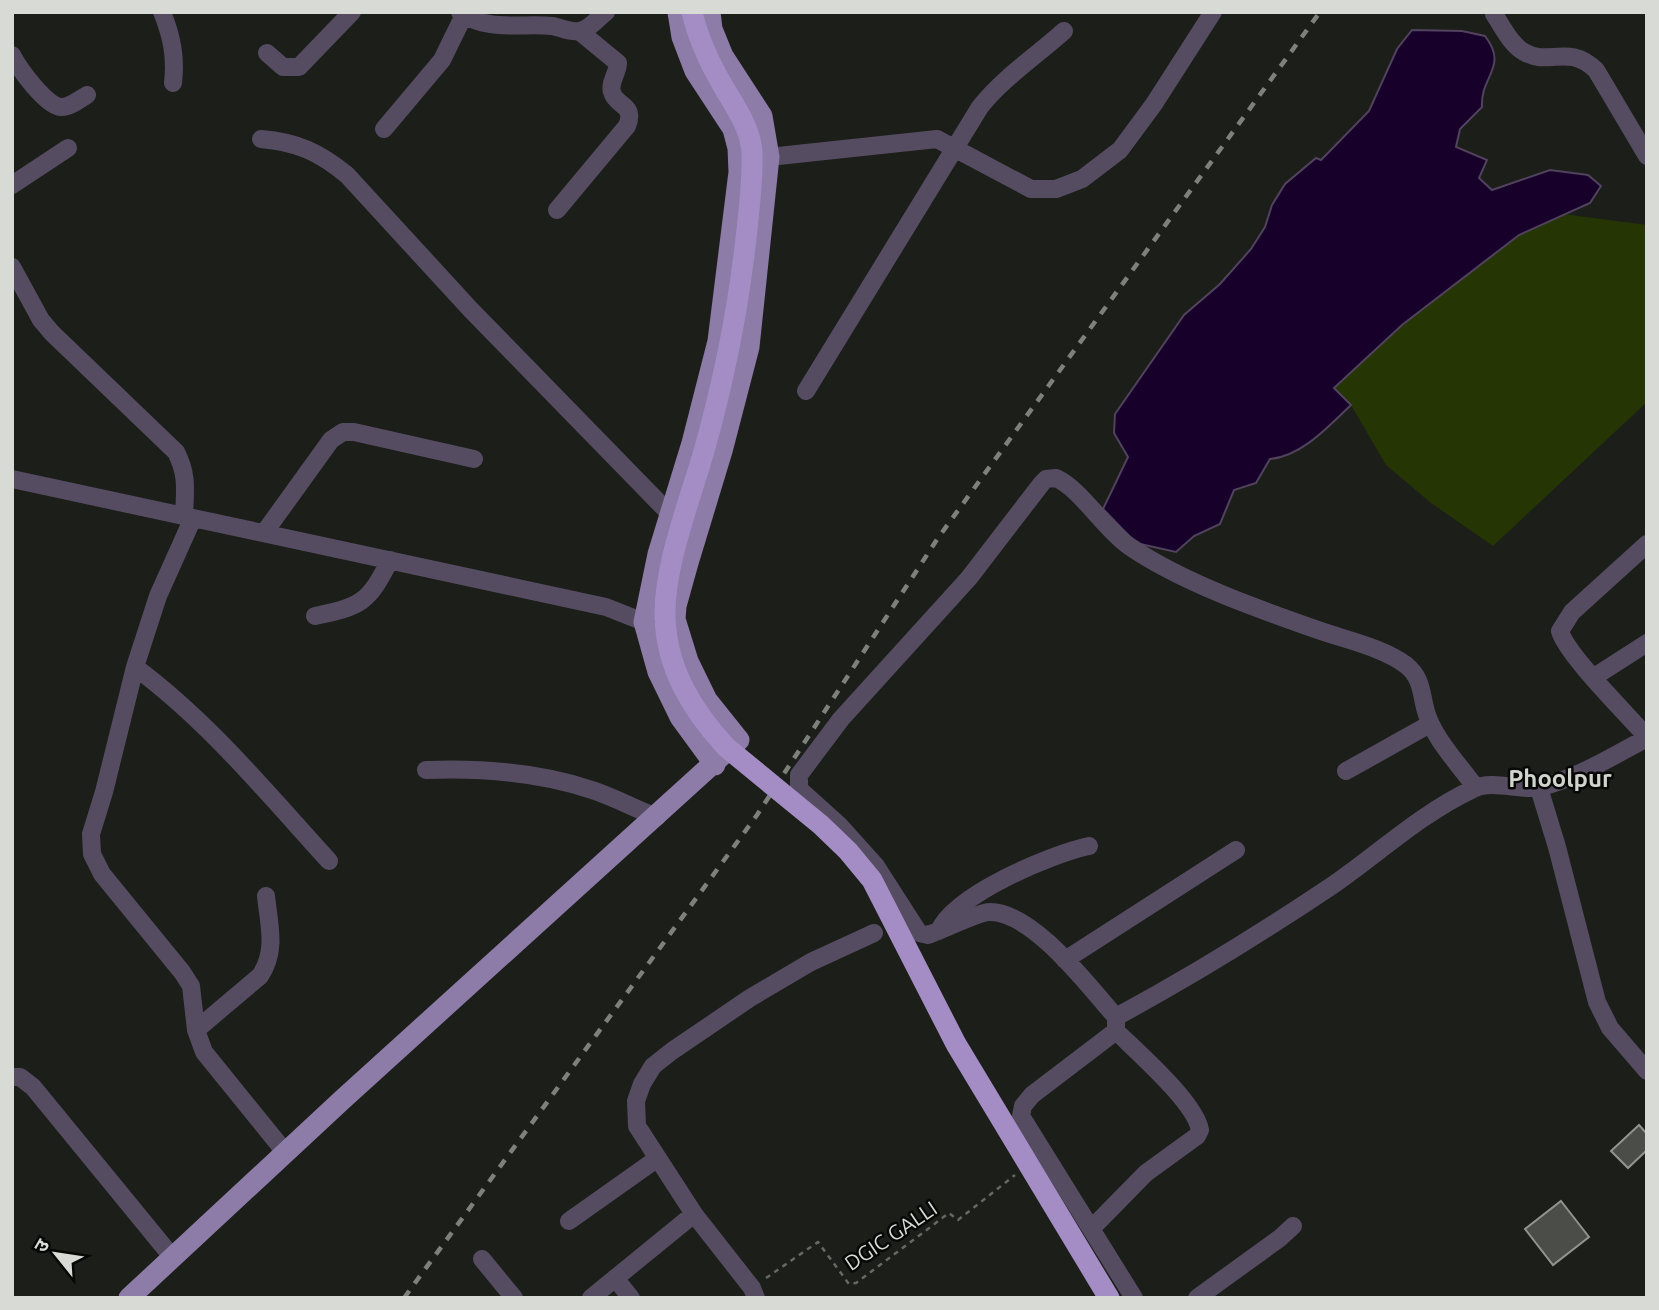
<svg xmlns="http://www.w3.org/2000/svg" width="1659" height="1310" viewBox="0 0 1659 1310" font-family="Ubuntu,'Noto Sans Devanagari',sans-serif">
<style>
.green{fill:#253504}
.water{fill:#17012b;stroke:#51425e;stroke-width:2}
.building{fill:#4b4e48;stroke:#91948d;stroke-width:2}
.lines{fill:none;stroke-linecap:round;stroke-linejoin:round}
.path{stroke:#666863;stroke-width:2.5;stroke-dasharray:5 5;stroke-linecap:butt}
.minor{stroke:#554c62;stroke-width:18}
.major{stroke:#8d7ba8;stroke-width:21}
.highway{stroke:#a38dc4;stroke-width:21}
.rail{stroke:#7e807b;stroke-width:4.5;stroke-dasharray:9 9;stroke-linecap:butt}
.highway-bridge{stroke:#a38dc4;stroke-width:21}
.labels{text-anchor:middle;stroke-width:5;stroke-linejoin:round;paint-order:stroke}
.street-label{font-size:21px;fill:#d8dad6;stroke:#070806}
.quarter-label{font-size:24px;font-weight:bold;fill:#d1d4cd;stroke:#070806}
</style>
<rect width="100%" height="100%" fill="#1c1e19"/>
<path class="green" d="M1563,214L1647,225V402L1493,546L1431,503L1386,465L1351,405L1334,388L1402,325L1519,235Z"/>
<path class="water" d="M1412,30L1462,31L1485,36C1509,67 1480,76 1482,107L1460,129L1456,147L1487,160L1479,178L1492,190L1550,170L1588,175L1601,186L1590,203L1519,235L1402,325L1334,388L1351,405C1329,426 1301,457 1270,459L1256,483L1234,490L1220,524L1194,536L1176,552L1136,543L1103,509L1128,457L1114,433L1115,414L1184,315L1220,284L1251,249L1265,227L1272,205L1285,184L1316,158L1321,160L1369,111L1397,49Z"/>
<path class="building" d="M1639,1125L1647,1134V1150L1628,1168L1611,1151Z
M1561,1201L1589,1237L1553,1265L1525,1229Z"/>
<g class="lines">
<path class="path" d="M766,1278L818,1242L849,1284L856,1283L949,1213L958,1220L1015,1175"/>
<path class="minor" d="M162,12C172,37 176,57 173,83
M460,12C486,32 522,23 552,26C560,27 570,33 579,31C589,30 598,18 606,12
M1494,14C1502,26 1511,45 1524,52C1550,67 1567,43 1596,70L1647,156
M267,53L283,67H299L352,12
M12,55C18,67 47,108 62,107C70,107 80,99 87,95
M384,129L442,60L464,15
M261,139C297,142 319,152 347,175L471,310L670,514
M769,157L937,139L1031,189H1056L1082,179L1120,150L1154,104L1213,12
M12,185L68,148
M557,210L627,126C636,104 616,107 612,92C609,83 618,72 618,63L579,31
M12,267L41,320L52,333L176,452C188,475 185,491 184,516
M806,391L980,107C1003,78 1036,56 1064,31
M12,479L606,607L644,622
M193,518L158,596L135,667L104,792L91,834L92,854L102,874L182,972L191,986L196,1030L204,1052L285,1152
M264,533L331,440L343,432H354L474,459
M1647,544L1572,612L1560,631C1566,654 1628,715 1647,737
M315,616C362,606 368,603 390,560
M135,667C209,722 267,793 329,861
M1594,677L1647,643
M426,770C482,768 539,772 592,790C614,797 635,809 657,817
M1346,771L1430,724
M1476,788C1458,763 1432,737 1425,708C1421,691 1421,677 1406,665C1382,647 1346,640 1318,630C1258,609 1181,582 1129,546C1104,529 1081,489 1056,478L1046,479L1042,483L969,578L841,719L799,775V789L840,826L876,866L919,933L928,935C940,931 979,912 989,912C1033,911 1089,987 1116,1017C1190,977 1263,932 1333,885C1379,853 1422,813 1473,789C1494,779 1521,792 1541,787C1578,778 1613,756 1647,738
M1539,788L1557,847L1597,1002L1610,1028L1647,1071
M939,931C954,895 1051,854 1089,846
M1065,960L1236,850
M1116,1017V1031L1032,1095L1023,1106L1021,1116L1134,1298
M196,1030L260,976C277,951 269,925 266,896
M12,1077H20L33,1087L173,1258
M569,1221L658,1158
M1091,1229L1146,1173L1197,1136L1200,1130C1195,1102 1137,1052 1116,1031
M482,1259L514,1298
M615,1278L631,1298
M591,1298L694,1214
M756,1298L752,1288L694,1214L637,1126L636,1101L642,1084L653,1066L672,1051L750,998L811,962L874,933
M1197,1298L1280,1238L1293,1226"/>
<path class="major" d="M678,12L682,37L695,71L733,129L738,148L739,172L718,341L692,443L658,554L644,622L658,672L680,717L715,765
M129,1298L342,1100L739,740L707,700L688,661L675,619L676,606L688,563L722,451L749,347L769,157L762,116L723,56L712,29L710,12"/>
<path class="highway" d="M692,12C698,38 709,62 723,86C735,107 751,128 752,153C753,181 749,210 746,238C738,311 724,380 704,451C690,500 664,565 665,616C666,668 692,710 726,747"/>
<path class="rail" d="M404,1298L757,815L938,538L1320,12"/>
<path class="highway-bridge" d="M726,747L821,825L848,851L872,880L956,1044L1109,1298"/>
</g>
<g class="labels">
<g class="street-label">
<text transform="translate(891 1236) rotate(-34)" y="7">DGIC GALLI</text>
</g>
<g class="quarter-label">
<text x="1560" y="787">Phoolpur</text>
</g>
</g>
<rect width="1659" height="1310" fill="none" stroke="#d8dad6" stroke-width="28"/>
<g transform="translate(56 1254) rotate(300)" stroke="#070806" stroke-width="5" paint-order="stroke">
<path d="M0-5L12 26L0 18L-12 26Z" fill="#d8dad6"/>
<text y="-10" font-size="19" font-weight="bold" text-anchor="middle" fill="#d8dad6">उ</text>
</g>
</svg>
